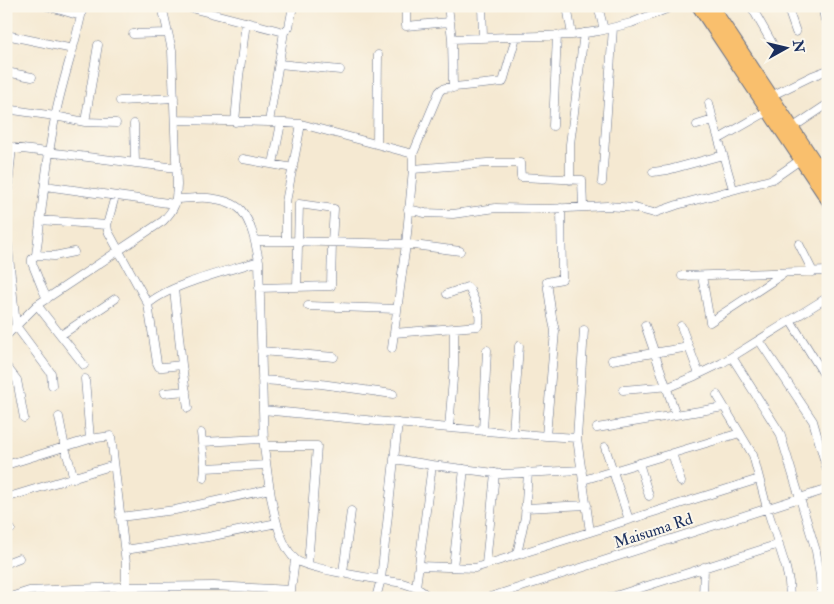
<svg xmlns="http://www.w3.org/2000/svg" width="834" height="604" viewBox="0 0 834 604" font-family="'IM FELL Double Pica',serif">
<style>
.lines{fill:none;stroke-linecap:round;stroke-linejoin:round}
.street-casing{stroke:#677087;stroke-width:9}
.primary-casing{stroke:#677087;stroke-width:14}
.street{stroke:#fff;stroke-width:8}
.primary{stroke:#f9bf6d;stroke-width:12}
.labels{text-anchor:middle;stroke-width:4;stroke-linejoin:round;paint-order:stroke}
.street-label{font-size:16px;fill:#1b2f5e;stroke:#fbf7ec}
</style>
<rect width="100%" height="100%" fill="#fbf7ec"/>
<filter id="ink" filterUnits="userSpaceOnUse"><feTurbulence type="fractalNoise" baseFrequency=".02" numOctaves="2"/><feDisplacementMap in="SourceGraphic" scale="10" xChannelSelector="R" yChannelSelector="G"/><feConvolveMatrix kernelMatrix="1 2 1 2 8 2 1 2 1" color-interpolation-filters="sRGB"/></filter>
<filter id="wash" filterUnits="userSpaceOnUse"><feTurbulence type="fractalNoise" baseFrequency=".0096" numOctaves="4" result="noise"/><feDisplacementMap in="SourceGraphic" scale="20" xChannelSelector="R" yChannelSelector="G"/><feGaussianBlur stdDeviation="1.12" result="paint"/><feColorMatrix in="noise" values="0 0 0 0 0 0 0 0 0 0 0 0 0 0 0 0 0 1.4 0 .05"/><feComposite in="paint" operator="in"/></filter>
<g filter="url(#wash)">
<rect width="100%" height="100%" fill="#f5e9d2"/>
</g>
<g filter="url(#ink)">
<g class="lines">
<g class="street-casing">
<path id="street" d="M47,6L81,16
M183,6L284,32
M406,6V26L449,22
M448,6L452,39L453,88
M482,6L483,37
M567,6L572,35
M598,6L604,30
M751,6L772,43
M787,6L796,32
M822,6L825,20L828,19
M133,34L168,33
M6,35L73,49
M452,39L572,35L599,31L631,23L674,6
M279,64L340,70
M6,72L32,77
M771,96L812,76L828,70
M120,101L174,98
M709,103L713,120
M6,109L55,116L85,122L116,123
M175,120L269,122L301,124L413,154
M85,122L98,45
M235,122L239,77L246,22
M269,122L284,32L289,27L293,6
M134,124L135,163
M697,125L713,120L733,189
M553,126L557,35
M792,128L828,104
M719,139L768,111
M377,143L378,55
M6,147L177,168
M243,159L293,168
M273,164L281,123
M413,169L487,163H520L521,177L582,180L583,207
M653,172L668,170L723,155
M570,180V144L584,33
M602,182L613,28
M45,186L175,204
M115,196L107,225L108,231L148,304
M177,199C187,199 198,197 208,198C218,199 233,202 241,210C252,223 256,245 259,261L264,446C268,476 273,538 295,559C304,569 384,580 402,583C412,586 422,589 429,598
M6,206L12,147
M561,208L562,279L547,282L552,317L555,331L546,436L577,438
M408,209L425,213L453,214L496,208L547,209L607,206L635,208L654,213L677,205L773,179L800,160
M40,220L107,225
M6,227L16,326L51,373L52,385
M255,241H286V202L301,124
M286,241L406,244L460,251
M799,244L813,272
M36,255L54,256L74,252
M682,276L828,271
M702,276L710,322L783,274
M259,288L331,286L332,242L334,209L299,204L297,287
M174,289L182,365L188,408
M47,299L42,288L32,263V259L36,255C42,209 46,163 55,118C62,80 76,44 83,6
M37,305L84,365
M308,306L397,309
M790,320L828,381
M645,325L676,415
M681,326L699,374
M584,330L577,438L590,532
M394,333L478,326C483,315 474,300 470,290L467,287L447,294
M61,335L115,299
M6,336L37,305L163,221C176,208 176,203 177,185L172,50L162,6
M759,340L813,421L828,473
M392,348L406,244L413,169V154L439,92L442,89L445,88L503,82L516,37
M261,351L334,357
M732,357L780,433L816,551L820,576L821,598
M612,360L689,347
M182,365L163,367H159L157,363L148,304C170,284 228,271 259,261
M6,366L17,380L24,418
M85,379L90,439
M262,380L321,384L393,394
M623,390L671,386L695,376L722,363L828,297
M164,393L186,391
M717,395L753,455L767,508L786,568L789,582L790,598
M263,410L438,427L546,436
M59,417L65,448L74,478
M449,428L454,366V328
M597,428L724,407
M483,431L487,350
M201,433L205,468L204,478
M513,433L519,346
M202,442L264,439
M264,446H317L308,565
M605,447L629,520
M672,453L681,482
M394,459L432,465L502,474L582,470
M639,463L649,496
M6,465L90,439L111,436L126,563V587
M205,468L266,465
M583,480L740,433
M12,496L114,465
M525,508L587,505
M120,517L175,510L270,489
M6,530L11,529
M125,550L208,537L277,523
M517,554L525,517L528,472
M6,563L19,558
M486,564L495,473
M419,566L475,568L759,479
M453,567L464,469
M343,572L351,511
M416,587L432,465
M7,598L29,591L120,587L214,586L291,590
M120,598V587
M290,598L295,560
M376,598L381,579L398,423
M487,598L828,489
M609,598L779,544
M703,598L704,567"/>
</g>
<g class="primary-casing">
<path id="primary" d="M698,6L828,201
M712,6L828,181"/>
</g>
<use href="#street" class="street"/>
<use href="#primary" class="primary"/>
</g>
</g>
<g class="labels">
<g class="street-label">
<text transform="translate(653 530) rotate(-18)" y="6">Maisuma Rd</text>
</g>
</g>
<rect width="834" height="604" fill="none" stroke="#fbf7ec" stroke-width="25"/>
<g transform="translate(786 48) rotate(82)" stroke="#fbf7ec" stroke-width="4" paint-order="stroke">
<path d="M0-4L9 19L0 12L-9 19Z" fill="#1b2f5e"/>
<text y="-8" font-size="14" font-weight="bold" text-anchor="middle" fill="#1b2f5e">N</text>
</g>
</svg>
